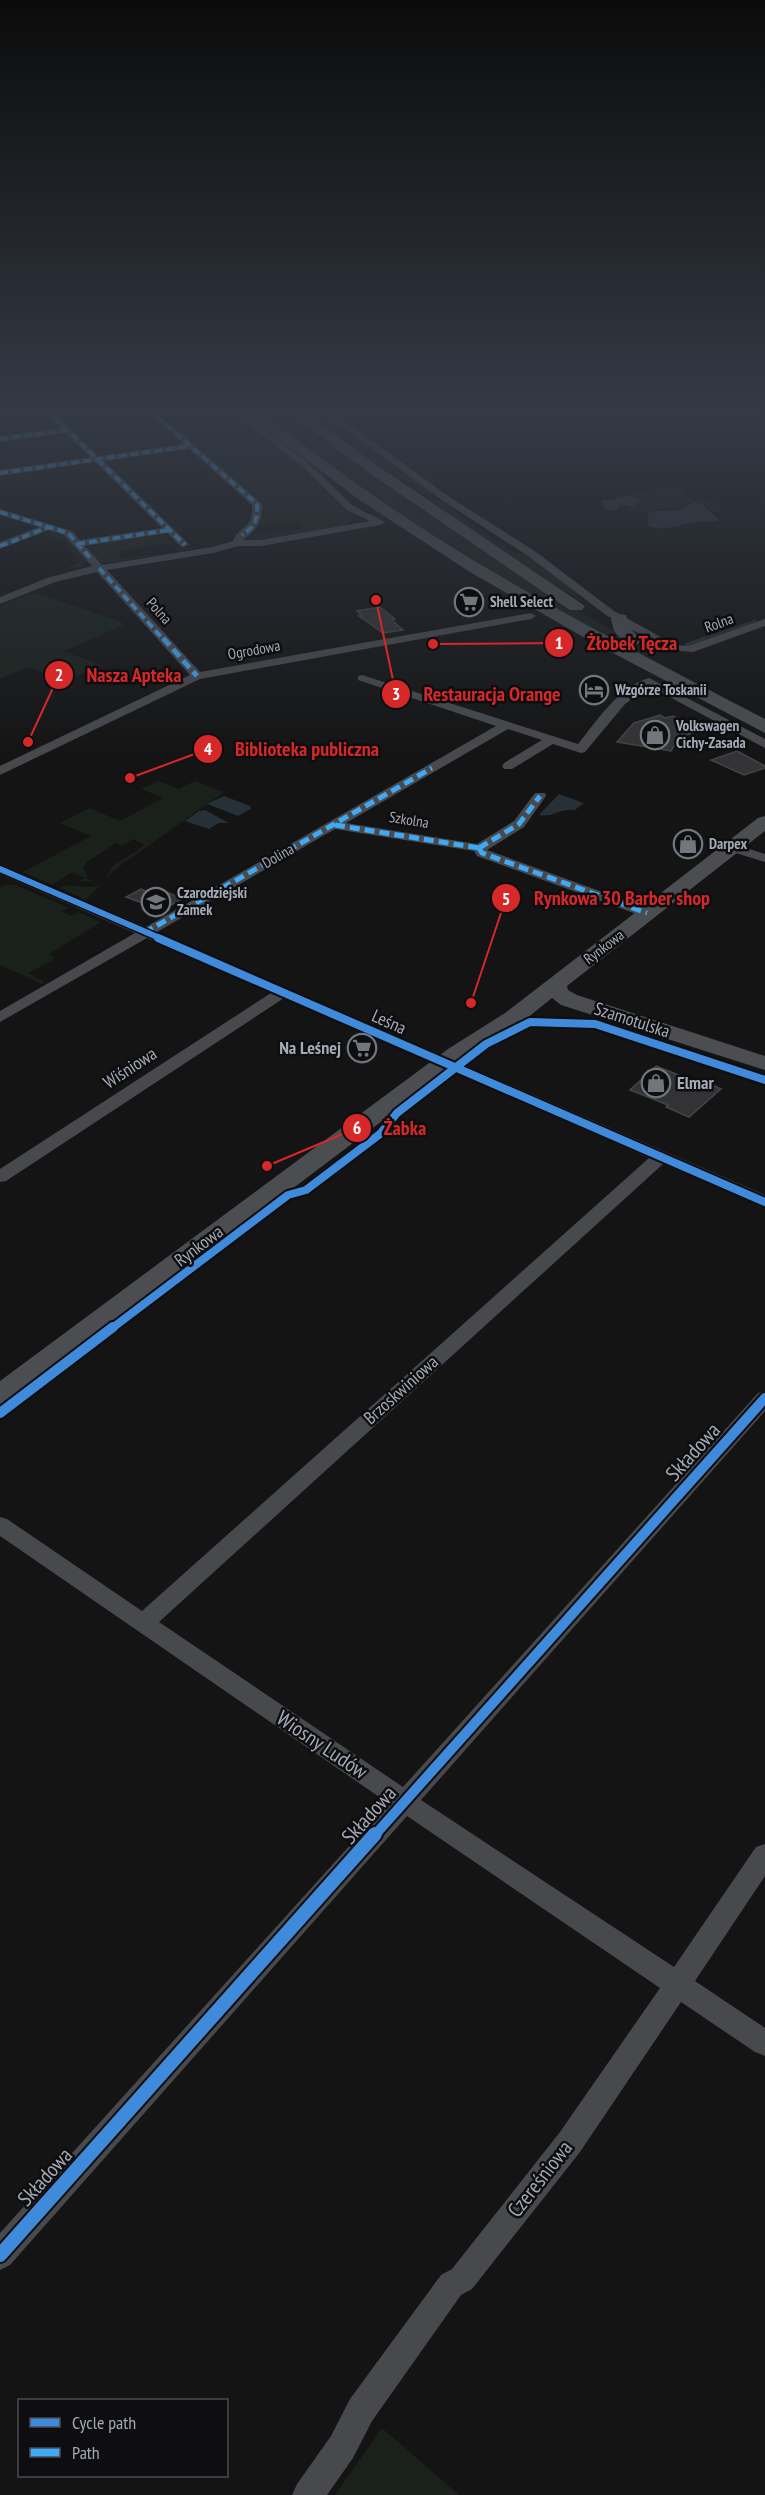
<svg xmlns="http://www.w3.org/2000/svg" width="765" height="2495" viewBox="0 0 765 2495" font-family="'PT Sans Narrow',sans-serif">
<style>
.green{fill:#1a211b}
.water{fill:#273036}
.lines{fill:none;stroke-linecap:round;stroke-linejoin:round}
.stream-far1{stroke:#273036;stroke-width:2}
.stream{stroke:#273036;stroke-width:3}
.building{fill:#333335;stroke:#424448;stroke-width:1.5}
.street{fill:#48494d;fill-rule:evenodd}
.secondary{fill:#4c4d51;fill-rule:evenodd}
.primary{fill:#4a4c4f;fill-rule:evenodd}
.quiet-far1{stroke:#3fa9f5;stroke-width:4;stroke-dasharray:8 4;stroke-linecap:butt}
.quiet{stroke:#3fa9f5;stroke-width:5;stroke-dasharray:10 5;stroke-linecap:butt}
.cycleway-far3-casing{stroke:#0e0e10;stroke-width:9}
.cycleway-far2-casing{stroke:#0e0e10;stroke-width:12}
.cycleway-far1-casing{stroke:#0e0e10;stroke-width:14}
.cycleway-casing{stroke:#0e0e10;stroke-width:18}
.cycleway-far3{stroke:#408adc;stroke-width:6}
.cycleway-far2{stroke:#408adc;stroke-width:8}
.cycleway-far1{stroke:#408adc;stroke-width:10}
.cycleway{stroke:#408adc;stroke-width:14}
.labels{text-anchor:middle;stroke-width:5;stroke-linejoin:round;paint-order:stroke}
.far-poi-label{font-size:15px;font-weight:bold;fill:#a4aab6;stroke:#0e0e10;text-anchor:start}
.far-street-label{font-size:15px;fill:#a4aab6;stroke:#0e0e10}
.street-label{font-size:18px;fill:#a4aab6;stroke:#0e0e10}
.poi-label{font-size:18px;font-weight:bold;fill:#a4aab6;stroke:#0e0e10;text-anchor:end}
.near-street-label{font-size:21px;fill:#a4aab6;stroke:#0e0e10}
.leader{fill:none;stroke:#d62828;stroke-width:2}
.callout-dot{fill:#d62828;stroke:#0e0e10;stroke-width:2}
.mark-label{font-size:18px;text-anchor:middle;font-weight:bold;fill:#fff}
.callout-label{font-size:20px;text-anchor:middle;font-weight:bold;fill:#d62828;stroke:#0e0e10;stroke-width:5;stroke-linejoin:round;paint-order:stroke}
</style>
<rect width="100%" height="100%" fill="#141414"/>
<path class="green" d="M152,409H229L315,477L350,513L352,517L350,523L343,528L257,541L248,538L252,534L306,529L298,522L259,525L264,514L260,503Z
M252,409H288L412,503L536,585L651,654L640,657L517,589L379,502Z
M303,409H317L433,492L435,496L421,493L414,484L392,475Z
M670,486L690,490L682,494L692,500C707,498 716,500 724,513L712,512L707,504L692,502L678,510L656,509L642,513L632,512L623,507H637L645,502C639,494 628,496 618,496Z
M421,494L435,500L442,499L457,510L454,512L516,554L523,553L579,593L578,597L603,615L538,575Z
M53,531L65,535L89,561L85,562L82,567L63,569L80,562L65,546L70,544L41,532Z
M158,533L171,536L166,537L177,548L188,547L193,549L178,551L170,543L117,551L122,558L170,553L107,563L96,560L85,547Z
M34,592L126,624L64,651L101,665L65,681L28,667L0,679V606Z
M158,781L179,789L195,781L224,792L117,868L86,900L60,888C71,882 84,889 97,886C108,882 106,876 111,869C116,860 137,854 144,844L133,839L122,846L116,843L87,862L83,868L88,876L86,878L93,881L79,882L85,878L72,872L52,885L23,872L91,836L60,823L89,808L120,821L163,798L141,789Z
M3,885H16L69,908L61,911L72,916L78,912L101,922L49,954L53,957V960L28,973L45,982L42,984L0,965V887Z
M382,2428L459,2495H335Z"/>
<path class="water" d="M628,496L637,497L642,502L634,507L621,505L615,511L605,509L600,500H614L617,497Z
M694,502L703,504L719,520C711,523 703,521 695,522C678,524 666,532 648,526V515L650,511L681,510Z
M559,794L584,803L575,810C558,808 554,818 539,815Z
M224,796L250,806L251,809L238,816L207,804Z
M205,810L229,823H219L209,829L185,821L199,811Z"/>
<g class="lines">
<path class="stream-far1" d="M700,640L755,621"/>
<path class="stream" d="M686,645L705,638"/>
</g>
<path class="building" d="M380,607L395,619L392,620L403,630L383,633L359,616H362L357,611Z
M660,715L665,718L673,716L695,728L688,730L693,733L680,737L671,751L617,742L634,723Z
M737,751L765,766V768L744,775L711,760Z
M141,889L159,897L167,892L182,899L162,910L126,897Z
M656,1066L696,1082L699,1079L721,1089L689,1117L666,1107L668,1105L630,1090Z"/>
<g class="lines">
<path class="street" d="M0,409H5L1,412Z
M42,409H51L99,456L183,444L144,409H153L262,504C263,522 257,529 243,540H261L370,521L347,510L306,470L230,409H240L312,466L353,506L385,522L380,525L261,546H238L213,553L107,570L200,672L531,613L536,616L531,619L200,679L0,775V766L190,675L97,572L55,582L0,604V597L47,578L92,566L64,535L49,530L0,549V542L39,527L0,515V509L72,531L80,540L162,528L95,462L0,476V470L90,457L65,433L0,442V436L61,428ZM189,449L252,505C254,530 240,524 233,541L212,547L102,565L85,546L167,533L181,547L190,545L104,461Z
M318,409H328L448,496L536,552L614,611L675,645L688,646L765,619V626L693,652L668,650L606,615L528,556L442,500Z
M362,675L578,744C597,721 619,686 649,678L765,739V748L649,686L625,704L585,752L581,753L553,744L512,769H504L502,766L504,763L542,740L508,729L346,823L477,844L514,821L535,793H545L546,796L524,827L487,850L652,910L654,913L652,916H642L477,856L474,851L335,829L157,932L765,1195V1207L663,1164L159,1622L403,1787L758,1393L765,1391V1411L421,1800L674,1967L756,1847L765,1844V1876L695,1981L765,2028V2056L755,2052L681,2002L580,2152L472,2289L461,2295L372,2421L353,2458L327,2495H292L297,2484L331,2436L350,2399L441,2275L452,2269L560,2132L660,1988L407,1816L10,2265L0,2270V2233L388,1803L0,1536V1517L7,1519L142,1611L649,1158L284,998L6,1181L0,1182V1169L271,993L147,938L0,1022V1011L135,933L0,874V865L146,927L496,726L358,680V676Z
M731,843L765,854V862L726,850L724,847Z"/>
<path class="secondary" d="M765,816V831L567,986L568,990L577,995L765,1056V1070L561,1005L552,998L521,1023L464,1059L10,1402L0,1405V1381L448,1049L505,1013L758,818Z"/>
<path class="primary" d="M240,409H256C316,455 377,500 442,541C546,606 656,662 765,719V733L592,642L470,572L358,499Z
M284,409H300L378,466L585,606L582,610H570L368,472Z
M620,614L626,615L631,629L641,640L638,644H626L614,631L611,619L614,615Z"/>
<path class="quiet-far1" d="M46,409L185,545
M148,409L257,504C258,520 255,526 242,535
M0,439L67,430
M0,473L191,446
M0,512L68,533L92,560
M77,544L169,530
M0,546L49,527
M99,568L164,640"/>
<path class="quiet" d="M163,638L197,676
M335,825L479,848
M479,848L482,853L647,913
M479,848L519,824L540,796
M144,933L432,768"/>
<g class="cycleway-far3-casing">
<path id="cycleway-far3" d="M0,869L162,939"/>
</g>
<g class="cycleway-far2-casing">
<path id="cycleway-far2" d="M158,938L765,1202
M111,1329L288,1195L306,1190L380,1134L397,1113L486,1044L530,1022L595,1024L765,1080"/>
</g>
<g class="cycleway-far1-casing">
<path id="cycleway-far1" d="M0,1413L113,1327
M374,1836L765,1398"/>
</g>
<g class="cycleway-casing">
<path id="cycleway" d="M0,2255L375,1834"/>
</g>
<use href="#cycleway-far3" class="cycleway-far3"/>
<use href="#cycleway-far2" class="cycleway-far2"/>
<use href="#cycleway-far1" class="cycleway-far1"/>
<use href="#cycleway" class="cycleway"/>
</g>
<linearGradient id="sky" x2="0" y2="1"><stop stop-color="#0b0b0b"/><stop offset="0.54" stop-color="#343a45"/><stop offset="1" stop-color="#343a45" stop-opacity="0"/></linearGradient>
<rect width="765" height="758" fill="url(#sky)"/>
<defs>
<g id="supermarket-ring" transform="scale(1.5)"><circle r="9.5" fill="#0e0e10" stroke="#72767d" stroke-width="1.5"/><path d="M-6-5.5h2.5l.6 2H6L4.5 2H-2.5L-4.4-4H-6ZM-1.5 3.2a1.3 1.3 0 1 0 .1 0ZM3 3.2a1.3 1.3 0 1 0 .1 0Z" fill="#72767d"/></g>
<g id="hotel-ring" transform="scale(1.5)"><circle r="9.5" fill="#0e0e10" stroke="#72767d" stroke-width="1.5"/><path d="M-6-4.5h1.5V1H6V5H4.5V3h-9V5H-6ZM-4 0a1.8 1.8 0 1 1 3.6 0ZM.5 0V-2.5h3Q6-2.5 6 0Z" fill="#72767d"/></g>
<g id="shop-ring" transform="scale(1.5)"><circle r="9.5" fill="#0e0e10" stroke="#72767d" stroke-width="1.5"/><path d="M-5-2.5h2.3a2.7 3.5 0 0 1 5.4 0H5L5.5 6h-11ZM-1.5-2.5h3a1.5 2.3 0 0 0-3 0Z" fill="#72767d"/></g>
<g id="school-ring" transform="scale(1.5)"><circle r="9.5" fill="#0e0e10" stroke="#72767d" stroke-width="1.5"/><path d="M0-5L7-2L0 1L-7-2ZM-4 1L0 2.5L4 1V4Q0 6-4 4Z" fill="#72767d"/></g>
</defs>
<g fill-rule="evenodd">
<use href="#supermarket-ring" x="469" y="602"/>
<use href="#hotel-ring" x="594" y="690"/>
<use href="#shop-ring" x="655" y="735"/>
<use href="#shop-ring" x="688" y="844"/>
<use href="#school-ring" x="156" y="902"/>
<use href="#supermarket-ring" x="362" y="1048"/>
<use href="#shop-ring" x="656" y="1083"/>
</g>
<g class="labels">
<g class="far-poi-label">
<text x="490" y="607">Shell Select</text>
<text x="615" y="695">Wzgórze Toskanii</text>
<text x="676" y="731">Volkswagen<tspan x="676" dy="17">Cichy-Zasada</tspan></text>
<text x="709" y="849">Darpex</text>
<text x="177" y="898">Czarodziejski<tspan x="177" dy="17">Zamek</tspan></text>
</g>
<g class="far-street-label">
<text transform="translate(159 611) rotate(48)" y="5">Polna</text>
<text transform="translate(719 623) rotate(-20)" y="5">Rolna</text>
<text transform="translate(254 650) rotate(-10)" y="5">Ogrodowa</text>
<text transform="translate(409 820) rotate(9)" y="5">Szkolna</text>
<text transform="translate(278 856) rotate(-30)" y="5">Dolina</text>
<text transform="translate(604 947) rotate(-37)" y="5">Rynkowa</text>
</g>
<g class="street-label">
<text transform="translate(632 1020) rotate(18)" y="6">Szamotulska</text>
<text transform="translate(389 1022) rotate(24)" y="6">Leśna</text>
<text transform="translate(130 1068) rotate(-33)" y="6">Wiśniowa</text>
<text transform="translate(199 1246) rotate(-37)" y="6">Rynkowa</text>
<text transform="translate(401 1390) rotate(-42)" y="6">Brzoskwiniowa</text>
</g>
<g class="poi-label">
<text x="341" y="1054">Na Leśnej</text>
<text x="677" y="1089" text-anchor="start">Elmar</text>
</g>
<g class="near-street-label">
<text transform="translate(693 1452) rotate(-48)" y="7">Składowa</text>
<text transform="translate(322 1745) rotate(34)" y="7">Wiosny Ludów</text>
<text transform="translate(369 1815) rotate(-48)" y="7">Składowa</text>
<text transform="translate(45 2177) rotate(-48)" y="7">Składowa</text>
<text transform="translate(540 2179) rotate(-52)" y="7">Czereśniowa</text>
</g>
</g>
<path class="leader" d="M433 644L559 643M28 742L59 675M376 600L396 694M130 778L208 749M471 1003L506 898M267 1166L357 1128"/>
<g class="callout-dot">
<circle cx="433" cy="644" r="6"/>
<circle cx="28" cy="742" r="6"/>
<circle cx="376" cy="600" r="6"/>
<circle cx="130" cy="778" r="6"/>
<circle cx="471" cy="1003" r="6"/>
<circle cx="267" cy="1166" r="6"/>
<circle cx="559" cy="643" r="15"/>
<circle cx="59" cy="675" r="15"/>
<circle cx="396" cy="694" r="15"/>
<circle cx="208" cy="749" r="15"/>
<circle cx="506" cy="898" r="15"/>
<circle cx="357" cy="1128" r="15"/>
</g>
<g class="mark-label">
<text x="559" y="649">1</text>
<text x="59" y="681">2</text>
<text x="396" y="700">3</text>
<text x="208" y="755">4</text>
<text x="506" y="905">5</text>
<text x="357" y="1134">6</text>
</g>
<g class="callout-label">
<text x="632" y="650">Żłobek Tęcza</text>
<text x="134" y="682">Nasza Apteka</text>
<text x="492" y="701">Restauracja Orange</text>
<text x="307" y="756">Biblioteka publiczna</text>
<text x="622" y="905">Rynkowa 30 Barber shop</text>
<text x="405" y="1135">Żabka</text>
</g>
<rect x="18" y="2399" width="210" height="78" fill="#0e0e10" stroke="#4a4c52" stroke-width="1.5"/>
<rect x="30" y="2418" width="30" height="9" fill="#408adc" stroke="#4a4c52" stroke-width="1.5"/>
<text x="72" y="2429" font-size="18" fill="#a4aab6">Cycle path</text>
<rect x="30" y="2448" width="30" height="9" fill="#3fa9f5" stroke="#4a4c52" stroke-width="1.5"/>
<text x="72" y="2459" font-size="18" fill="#a4aab6">Path</text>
</svg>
